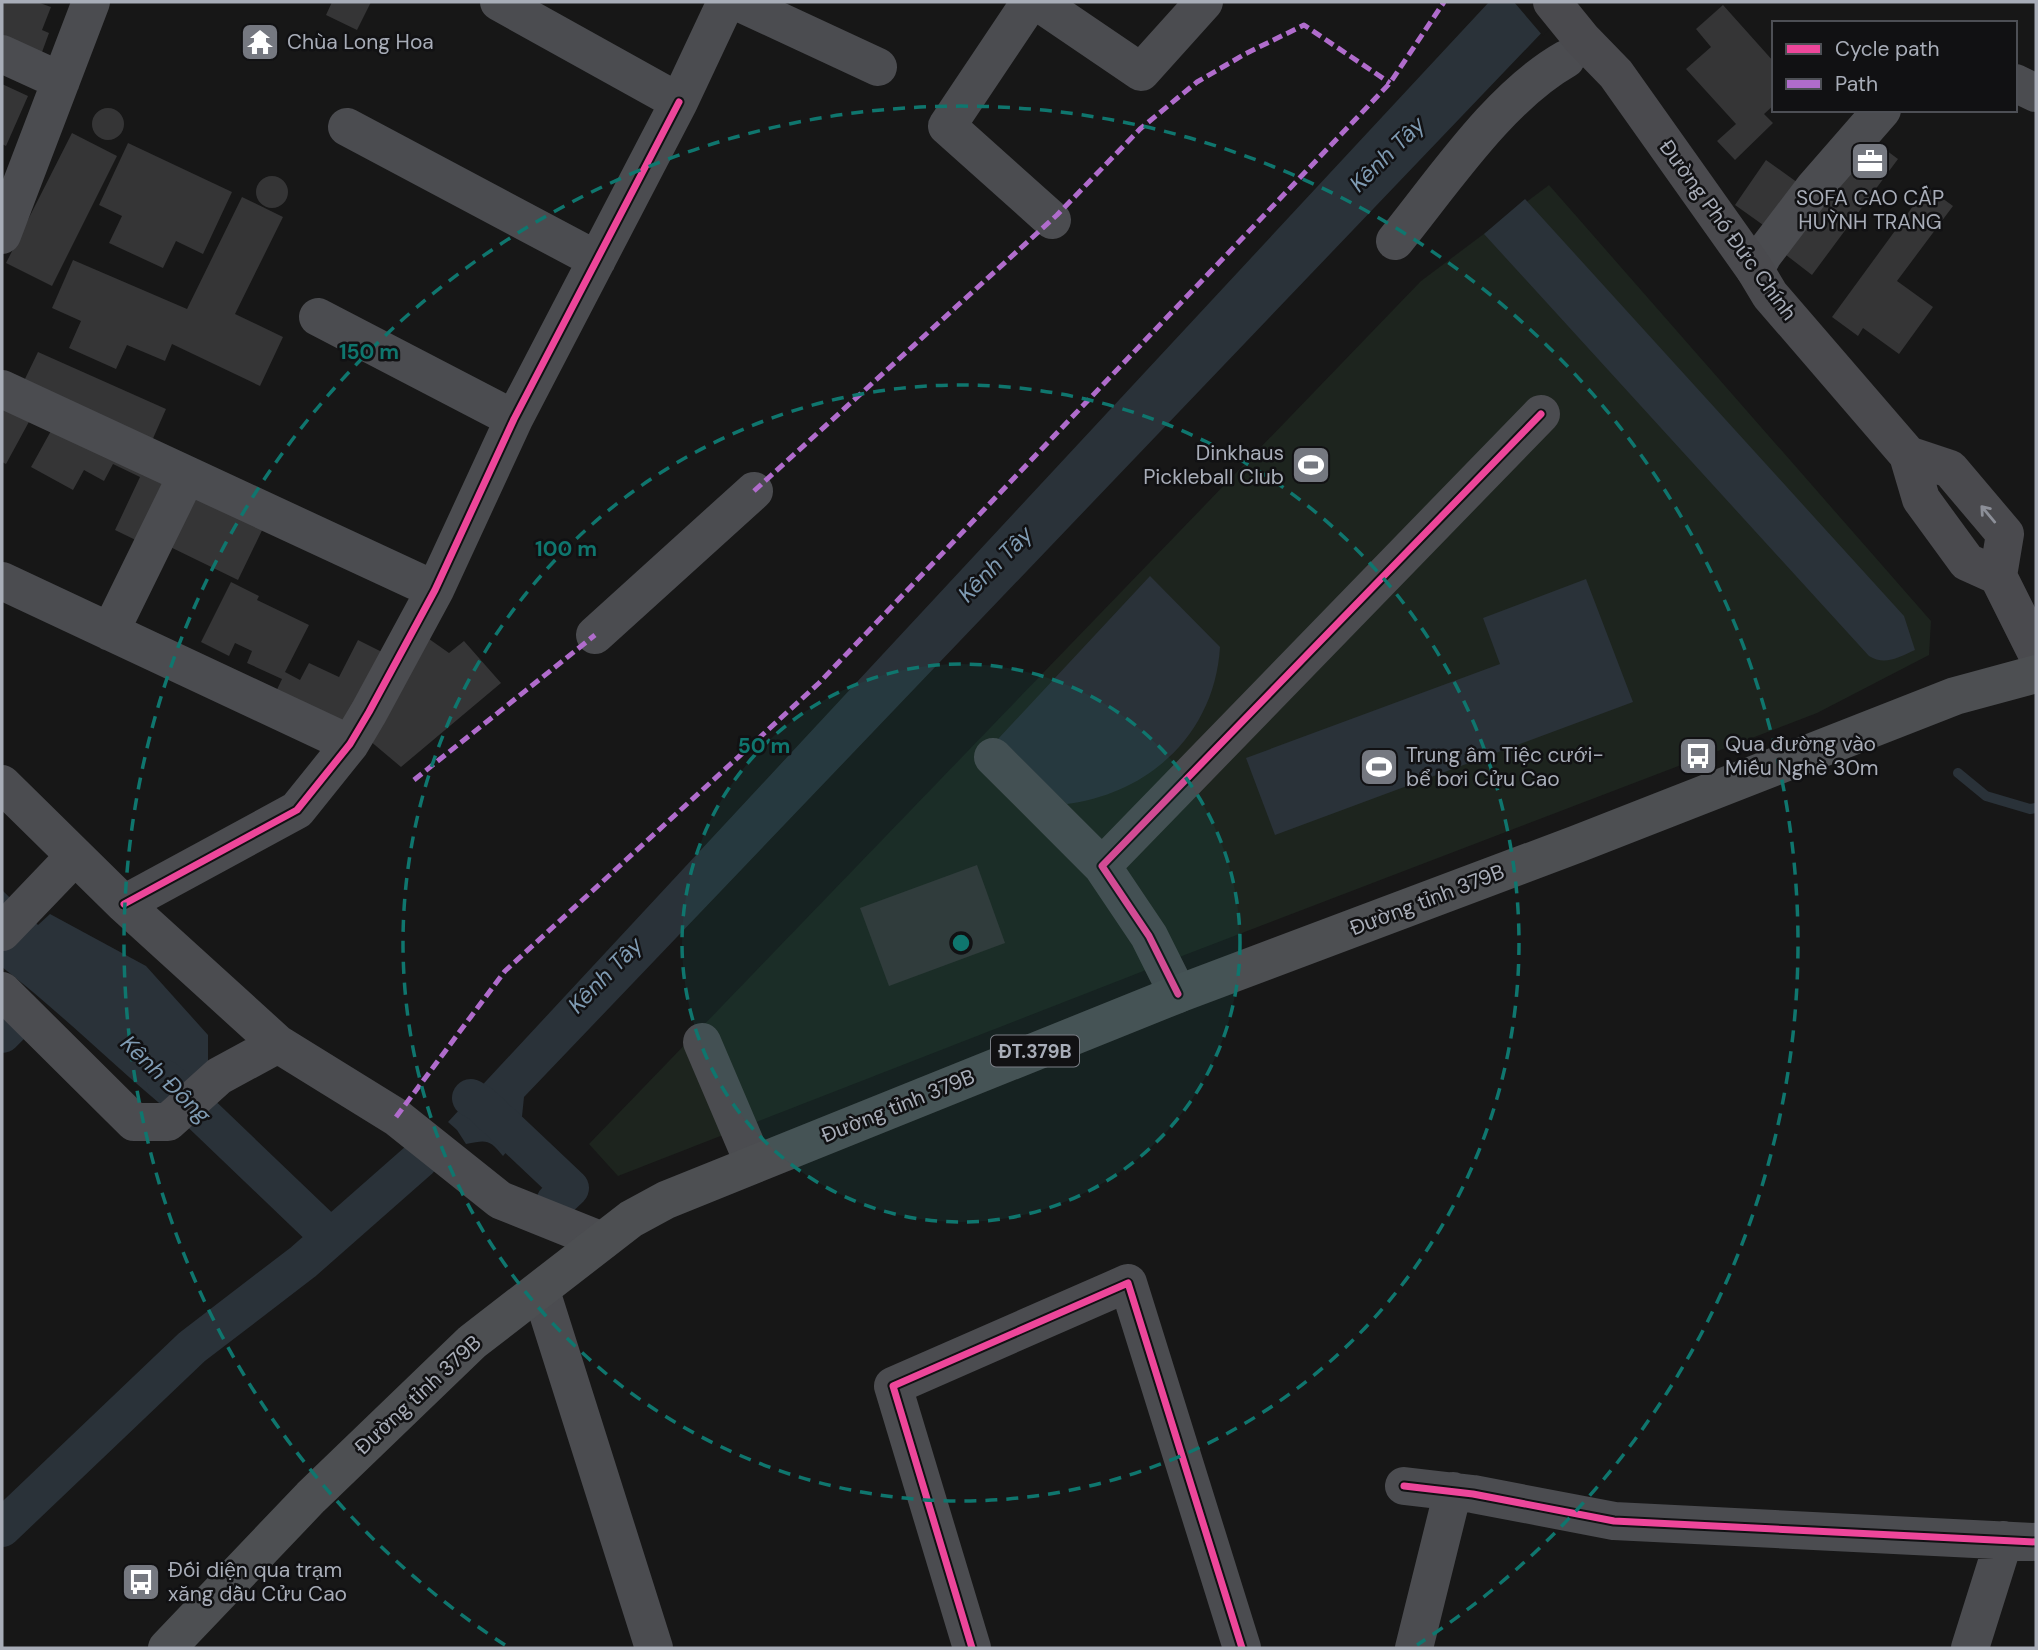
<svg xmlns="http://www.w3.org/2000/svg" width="2038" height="1650" viewBox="0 0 2038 1650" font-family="'DM Sans',sans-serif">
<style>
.green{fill:#1d241e}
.water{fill:#2a3239}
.pier{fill:#171717}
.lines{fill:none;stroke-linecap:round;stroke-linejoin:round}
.stream{stroke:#2a3239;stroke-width:10}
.canal{stroke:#2a3239;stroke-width:38}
.building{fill:#353536}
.street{stroke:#4b4c50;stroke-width:38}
.secondary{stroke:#4a4a4e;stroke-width:38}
.primary{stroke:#4d4f52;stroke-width:38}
.quiet{stroke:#b06ccc;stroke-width:5;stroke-dasharray:10 5;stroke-linecap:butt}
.cycleway-casing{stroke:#111113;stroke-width:11}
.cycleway{stroke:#ed469a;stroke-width:7}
.oneway{stroke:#8c8f98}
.ring{fill:none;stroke:#0f766e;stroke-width:3.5;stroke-dasharray:12 9}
.labels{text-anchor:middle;stroke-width:5;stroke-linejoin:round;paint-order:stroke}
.shield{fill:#111113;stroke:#7b7e86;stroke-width:2}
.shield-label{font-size:19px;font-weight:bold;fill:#a8adb8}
.poi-label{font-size:21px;fill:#a8adb8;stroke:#111113;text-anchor:start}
.street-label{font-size:21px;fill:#a8adb8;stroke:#111113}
.water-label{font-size:23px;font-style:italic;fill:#7f9bb3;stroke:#111113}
.centre{fill:#0f766e;stroke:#111113;stroke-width:3.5}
.ring-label{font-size:21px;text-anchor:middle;font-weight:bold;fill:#0f766e;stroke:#111113;stroke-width:5;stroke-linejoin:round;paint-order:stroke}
</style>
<rect width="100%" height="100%" fill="#171717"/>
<path class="green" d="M1549,185L1931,621L1929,655L1817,713L1182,956L618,1176L589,1144L1421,281Z"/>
<path class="water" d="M1489,2H1571L524,1097L520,1136L503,1156C489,1139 487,1140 466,1144L457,1130L448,1122Z
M1525,199L1904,616L1915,650C1899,657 1885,666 1869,656L1484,234Z
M1150,576L1220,647C1215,732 1151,793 1067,804L998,739Z
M1586,579L1633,702L1275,835L1246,758L1500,664L1483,618Z
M2,890L38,925L50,914L146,966L208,1035V1064L171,1113C113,1065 61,1013 2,967Z"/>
<path class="pier" d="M1514,2H1575L1543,36Z"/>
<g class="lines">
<path class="stream" d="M1958,773L1986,796L2030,809L2036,808"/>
<path class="canal" d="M2,1034L17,1019
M165,1079L330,1237
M471,1098L481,1104L570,1188L555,1202
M2,1528L192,1347L303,1262L420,1159"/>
</g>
<path class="building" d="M2,2H37L51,7L42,30L49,33L38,63L2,50Z
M332,2H371L357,30L326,15Z
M1723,5L1774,62V105L1764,114L1773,123L1735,160L1717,141L1736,124L1686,69L1711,47L1696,29Z
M2,84L28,96L6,146L2,144Z
M92 124a16 16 0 1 1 32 0a16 16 0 1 1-32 0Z
M72,133L117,156L52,286L6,263Z
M1863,133L1898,159L1812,275L1777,248Z
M128,143L232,192L203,254L176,241L163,268L109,243L122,216L99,205Z
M1766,160L1805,188L1773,232L1735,205Z
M256 192a16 16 0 1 1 32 0a16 16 0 1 1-32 0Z
M1927,187L1953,206L1897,281L1933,307L1899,354L1863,328L1858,336L1832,317Z
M242,197L283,217L235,314L283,337L260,386L172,344L165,361L127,345L116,369L69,348L81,321L52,308L73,260L187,309Z
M38,352L166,409L151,443L22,385Z
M2,403L31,418L6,464L2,462Z
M57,420L182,477L148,546L115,530L140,477L113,464L104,481L84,470L73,490L31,467Z
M190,482L267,520L238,580L160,542Z
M231,582L259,596L257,600L309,625L285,672L300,680L309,663L339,677L358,640L388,655L347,737L272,700L282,679L247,663L252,651L235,643L229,656L201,642Z
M422,634L449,653L464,641L501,683L401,767L363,735Z
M977,865L1005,943L889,986L860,908Z"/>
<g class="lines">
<path class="street" d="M499,2L679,102L726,2
M738,2L878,67
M1030,2L947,126L1052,220
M1038,2L1141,72L1204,2
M2,54L61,81
M2015,83L2036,93
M347,127L597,260
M2,235L91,2
M1395,241C1443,182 1499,97 1566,59
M1755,270L1763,255L1814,188L1882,110
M318,317L514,419
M2,389L435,590
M2,581L350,744
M110,632L187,475
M595,635L754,491
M993,757L1102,866
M2,784L124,904L278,1044L396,1117L500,1200L602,1241
M124,904L297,810L350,744L369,712L435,590L514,419L679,102
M2,932L74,857
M2,991L134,1122H168L219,1076L278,1044
M1178,994L1149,936L1102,866L1541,414
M702,1042L754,1164
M541,1291L654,1648
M1404,1486L1473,1494L1614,1521L2036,1542
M972,1648L893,1386L1128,1283L1242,1648
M1414,1648L1453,1491
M1970,1648L2004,1540"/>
<path class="secondary" d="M1552,2L1582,39L1616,74L1755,270L1770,295L1908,455L1921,499L1967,562L1998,576
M1908,455L1950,469L2005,534L1998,576L2036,652"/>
<path class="primary" d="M167,1648L311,1497L472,1342L631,1219L666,1200L1178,994L1577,844L1955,696L2036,674"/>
<path class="quiet" d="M754,491L1057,215L1140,129L1197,82L1245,54L1304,25L1390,83
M414,780L595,635
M396,1117L505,971L819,683L1390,83L1444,2"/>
<g class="cycleway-casing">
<path id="cycleway" d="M124,904L297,810L350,744L369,712L435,590L514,419L679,102
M1178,994L1149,936L1102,866L1541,414
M1404,1486L1473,1494L1614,1521L2036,1542
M972,1648L893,1386L1128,1283L1242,1648"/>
</g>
<use href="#cycleway" class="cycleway"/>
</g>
<defs><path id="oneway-shaft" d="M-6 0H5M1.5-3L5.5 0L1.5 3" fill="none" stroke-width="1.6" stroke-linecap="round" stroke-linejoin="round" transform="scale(1.75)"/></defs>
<use class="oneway" href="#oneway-shaft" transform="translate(1988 514) rotate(-130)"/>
<circle cx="961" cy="943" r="279" fill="#0f766e" fill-opacity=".12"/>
<g class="ring">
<circle cx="961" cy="943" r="279"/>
<circle cx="961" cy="943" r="558"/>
<path d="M505 1645A837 837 0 1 1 1417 1645"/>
</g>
<defs>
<g id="temple-square" transform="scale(2.0125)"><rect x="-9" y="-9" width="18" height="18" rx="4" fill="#757880" stroke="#111113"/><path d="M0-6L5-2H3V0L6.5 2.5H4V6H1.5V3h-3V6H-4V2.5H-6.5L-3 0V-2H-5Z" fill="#fff"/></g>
<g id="office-square" transform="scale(2.0125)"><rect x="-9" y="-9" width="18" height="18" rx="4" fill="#757880" stroke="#111113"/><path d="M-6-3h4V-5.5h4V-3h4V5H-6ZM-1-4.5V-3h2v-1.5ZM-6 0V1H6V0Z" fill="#fff"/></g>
<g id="stadium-square" transform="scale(2.0125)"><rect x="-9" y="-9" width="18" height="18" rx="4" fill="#757880" stroke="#111113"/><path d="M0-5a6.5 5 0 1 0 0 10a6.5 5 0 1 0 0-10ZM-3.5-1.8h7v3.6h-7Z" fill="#fff"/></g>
<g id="bus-square" transform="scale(2.0125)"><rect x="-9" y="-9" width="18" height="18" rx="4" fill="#757880" stroke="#111113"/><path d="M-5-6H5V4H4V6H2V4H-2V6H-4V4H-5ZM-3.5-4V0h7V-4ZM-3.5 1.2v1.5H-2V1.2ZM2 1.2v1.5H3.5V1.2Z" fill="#fff"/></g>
</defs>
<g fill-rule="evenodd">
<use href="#temple-square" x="260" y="42"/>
<use href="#office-square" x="1870" y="161"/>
<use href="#stadium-square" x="1311" y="465"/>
<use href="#bus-square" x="1698" y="756"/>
<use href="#stadium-square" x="1379" y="767"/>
<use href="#bus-square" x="141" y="1582"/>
</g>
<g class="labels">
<rect class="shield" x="991" y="1035.5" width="88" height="31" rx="5"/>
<g class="shield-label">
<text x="1035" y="1058">ĐT.379B</text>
</g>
<g class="poi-label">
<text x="287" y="49">Chùa Long Hoa</text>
<text x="1870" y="205" text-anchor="middle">SOFA CAO CẤP<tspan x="1870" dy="24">HUỲNH TRANG</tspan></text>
<text x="1284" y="460" text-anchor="end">Dinkhaus<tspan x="1284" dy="24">Pickleball Club</tspan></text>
<text x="1725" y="751">Qua đường vào<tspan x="1725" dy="24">Miếu Nghè 30m</tspan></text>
<text x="1406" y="762">Trung âm Tiệc cưới-<tspan x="1406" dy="24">bể bơi Cửu Cao</tspan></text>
<text x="168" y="1577">Đối diện qua trạm<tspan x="168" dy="24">xăng dầu Cửu Cao</tspan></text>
</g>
<g class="street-label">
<text transform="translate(1728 230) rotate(54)" y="7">Đường Phó Đức Chính</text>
<text transform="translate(1427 900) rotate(-21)" y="7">Đường tỉnh 379B</text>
<text transform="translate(898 1106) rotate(-22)" y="7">Đường tỉnh 379B</text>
<text transform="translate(418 1395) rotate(-43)" y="7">Đường tỉnh 379B</text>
</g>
<g class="water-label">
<text transform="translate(1387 154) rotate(-45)" y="8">Kênh Tây</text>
<text transform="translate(995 564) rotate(-46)" y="8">Kênh Tây</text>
<text transform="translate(605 975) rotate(-46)" y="8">Kênh Tây</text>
<text transform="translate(166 1079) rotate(44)" y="8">Kênh Đông</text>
</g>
</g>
<circle cx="961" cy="943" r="10" class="centre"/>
<g class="ring-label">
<text x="369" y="359">150 m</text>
<text x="566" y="556">100 m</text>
<text x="764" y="753">50 m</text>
</g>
<rect width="2038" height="1650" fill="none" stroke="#a8adb8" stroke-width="7"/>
<rect x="1772" y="21" width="245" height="91" fill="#111113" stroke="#4d4f55" stroke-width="2"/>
<rect x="1786" y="44" width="35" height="10" fill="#ed469a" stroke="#4d4f55" stroke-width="2"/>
<text x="1835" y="56" font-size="21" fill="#a8adb8">Cycle path</text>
<rect x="1786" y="79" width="35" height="10" fill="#b06ccc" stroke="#4d4f55" stroke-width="2"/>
<text x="1835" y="91" font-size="21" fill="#a8adb8">Path</text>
</svg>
